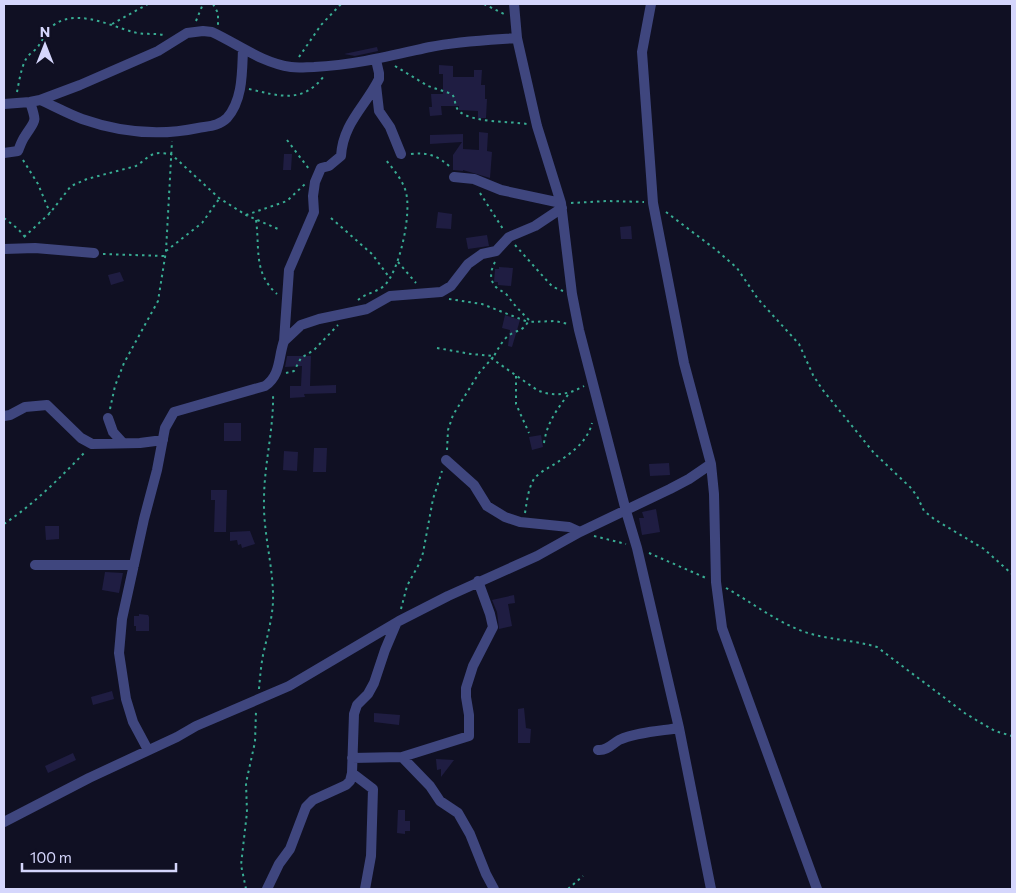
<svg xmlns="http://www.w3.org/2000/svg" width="1016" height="893" viewBox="0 0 1016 893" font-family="Commissioner,sans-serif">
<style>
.building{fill:#1f1d42}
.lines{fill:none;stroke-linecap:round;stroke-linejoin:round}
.path{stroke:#38ac93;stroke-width:2;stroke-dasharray:2.5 4;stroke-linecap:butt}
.street{stroke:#3f467e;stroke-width:10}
</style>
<rect width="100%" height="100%" fill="#101023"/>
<path class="building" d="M377,47L378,51L355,56L344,54Z
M439,65L453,66V77H474V70H482L481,85H485V99H487L486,118H478V111L459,110V106H441L442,115L430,116L429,107H432L431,94H443V74H439Z
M479,132L488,133L487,151L492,152L490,178L463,170V171L453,170V155L462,142L430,144V135L463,134V149L479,150Z
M284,154H292L291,170H283Z
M438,212L452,214L451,229L436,228Z
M631,226L632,239H621L620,227Z
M487,235L489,246L468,249L466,238Z
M499,267L513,268L511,286L498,285V282H494L495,269H499Z
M120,272L124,281L111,285L108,275Z
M505,315L520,320L512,347L508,346L510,330L502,328Z
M287,356H311L310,386L336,385V393L304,394L305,397L290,398V386H301L302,366L285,367Z
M224,423H241V441H224Z
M541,435L543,447L532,450L529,437Z
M314,448H327L326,472H313Z
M284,451L298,452L297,471L283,470Z
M669,463L670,475L650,476L649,464Z
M211,490H227L226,532H214L215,500H211Z
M656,509L660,532L642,535L639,518H644L642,512Z
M45,526H59V539L46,540Z
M250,531L255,544L242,548L241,544L238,545L237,540L230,541V532Z
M105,572L123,573L119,593L102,590Z
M514,595L515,603L508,604L512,626L499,629L497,612L492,600Z
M139,614L148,615L149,617V631H136V626H134V616H139Z
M112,691L114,699L93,705L91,697Z
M524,708L526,728L531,729L530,743H518V709Z
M374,713L400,715L399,725L374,722Z
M73,753L76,760L48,773L45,766Z
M436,759L454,760L441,777V769L437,770Z
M398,810H405V821H410V831H405V834L397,833Z"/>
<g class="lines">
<path class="path" d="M213,4L218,13V25
M484,4L504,14
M196,21L203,4
M112,24L148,4
M299,57L321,25L341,4
M395,66L428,86L452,94C456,99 454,107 460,112C475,123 508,121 527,124
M249,89C279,96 303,104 324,76
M17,92C19,82 21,68 26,59C29,53 36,51 39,45C43,40 45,34 49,29C72,6 108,25 133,32C143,35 154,33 164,35
M287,140L309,169
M411,154C428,152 439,156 451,168
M23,160L38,184L50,213
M480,193L503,229
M571,203L607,201L644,202
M666,212L715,249L737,268L758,299L799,344L813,375L822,389L874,453L910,487L917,496L924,511L934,519L984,549L1012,574
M246,215L287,201L305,184
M4,218L18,229L25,237
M331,218L372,254L389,277
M256,220C260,248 253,273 277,294
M24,237L50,213L71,186L87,179L136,166C142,163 147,156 154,154C159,152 166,154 171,154L219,198L246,215L278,229
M515,245L549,283L553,287L563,291
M166,251L202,223L219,199
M103,254L165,256
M398,262L416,283
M495,262C490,271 489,281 497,288C500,291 504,291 507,295C514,305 522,313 531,322
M449,299L482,304L528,322
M358,300C366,293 378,292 385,285C400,269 413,210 405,189C401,178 393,169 386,160
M437,348L471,354L494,356C498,349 502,341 508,336C517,329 521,333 528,322L555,321L568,324
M491,358L537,390C553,397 568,395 584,386
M286,373L294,371L301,358L314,350L338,325
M516,376V404L529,433
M110,409L115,386L124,363L158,301L166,251L172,141
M544,443C547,422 558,408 570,392
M447,450L448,430L453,415L479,373L494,356
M525,513C527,501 528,489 534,479C538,474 544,470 550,467C567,456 587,444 592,423
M4,524C34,504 61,477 86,451
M594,536L626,544
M649,553L706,578
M726,588C753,603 779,624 808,633C831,640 854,640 877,647L966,714L995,731L1012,736
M401,609L407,586L419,564L423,553L433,499L442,471
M259,689C260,677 261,666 263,655C267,637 272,620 273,602C274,568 263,534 264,500C264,464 274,429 273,393
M246,889L241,865L247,812L246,783L255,742L256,711
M568,889L583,876"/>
<path class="street" d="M514,4L517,38L537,126L561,203L572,294L579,330L626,511L637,548L679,728L711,889
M651,4L642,52L653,203L684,363L711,464L714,494L716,582L722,628L817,889
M376,85L379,111L390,127L401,154
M40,100C54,106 68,114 82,119C119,132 160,136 198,128C208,126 219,126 227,118C243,100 242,72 243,49
M4,104L30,102L40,100L80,85L158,51L187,33L203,31L212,32C238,44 262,63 291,67C299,68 307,67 314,67C355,65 390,56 430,47C459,41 488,40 517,38
M4,153L18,151C20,146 22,140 25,136C36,119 37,123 30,102
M454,177L474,179L501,190L561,203
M4,249L35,248L94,253
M284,341L301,325L319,319L367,309L390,296L441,292L451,286L468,264L482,254L496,251L509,237L535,226L562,208
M4,416L10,415L25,407L47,405L81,438L92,444L140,443L163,440
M108,418L113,432L123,443
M446,460L474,485L487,506L505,517L520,522L569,527L580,532
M35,565H134
M148,750L133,722L126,699L119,653L122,619L144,519L157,470L165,428L174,412L265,386C281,375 278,358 284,341L289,270L314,212L313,196L315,182L321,168L329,166L341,156C343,123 365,107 379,79V73L376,60
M598,750C607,751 612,744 619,740C637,732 660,731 679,728
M402,757L469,736V715L466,697V688L473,666L493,627L490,614L478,581
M352,758L402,757L430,786L440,801L458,813L470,834L486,874L494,889
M352,773L373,789L371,856L365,889
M4,822L89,778L177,737L196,726L289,686L399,621L448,596L537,556L580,532L670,489L689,479L711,464
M267,889L279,864L290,849L306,807L313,800L346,785L350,781L352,773L354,714L357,705L368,694L374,683L385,650L396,624"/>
</g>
<rect width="1016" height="893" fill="none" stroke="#d5d6fc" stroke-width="10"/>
<g transform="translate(45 45)" stroke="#101023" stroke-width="4" paint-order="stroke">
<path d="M0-4L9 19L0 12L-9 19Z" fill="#d5d6fc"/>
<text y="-8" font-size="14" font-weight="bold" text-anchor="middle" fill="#d5d6fc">N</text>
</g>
<path d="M22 863v8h154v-8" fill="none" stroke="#d5d6fc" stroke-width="2.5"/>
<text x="30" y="863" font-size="15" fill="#d5d6fc" stroke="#101023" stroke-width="4" paint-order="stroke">100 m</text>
</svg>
